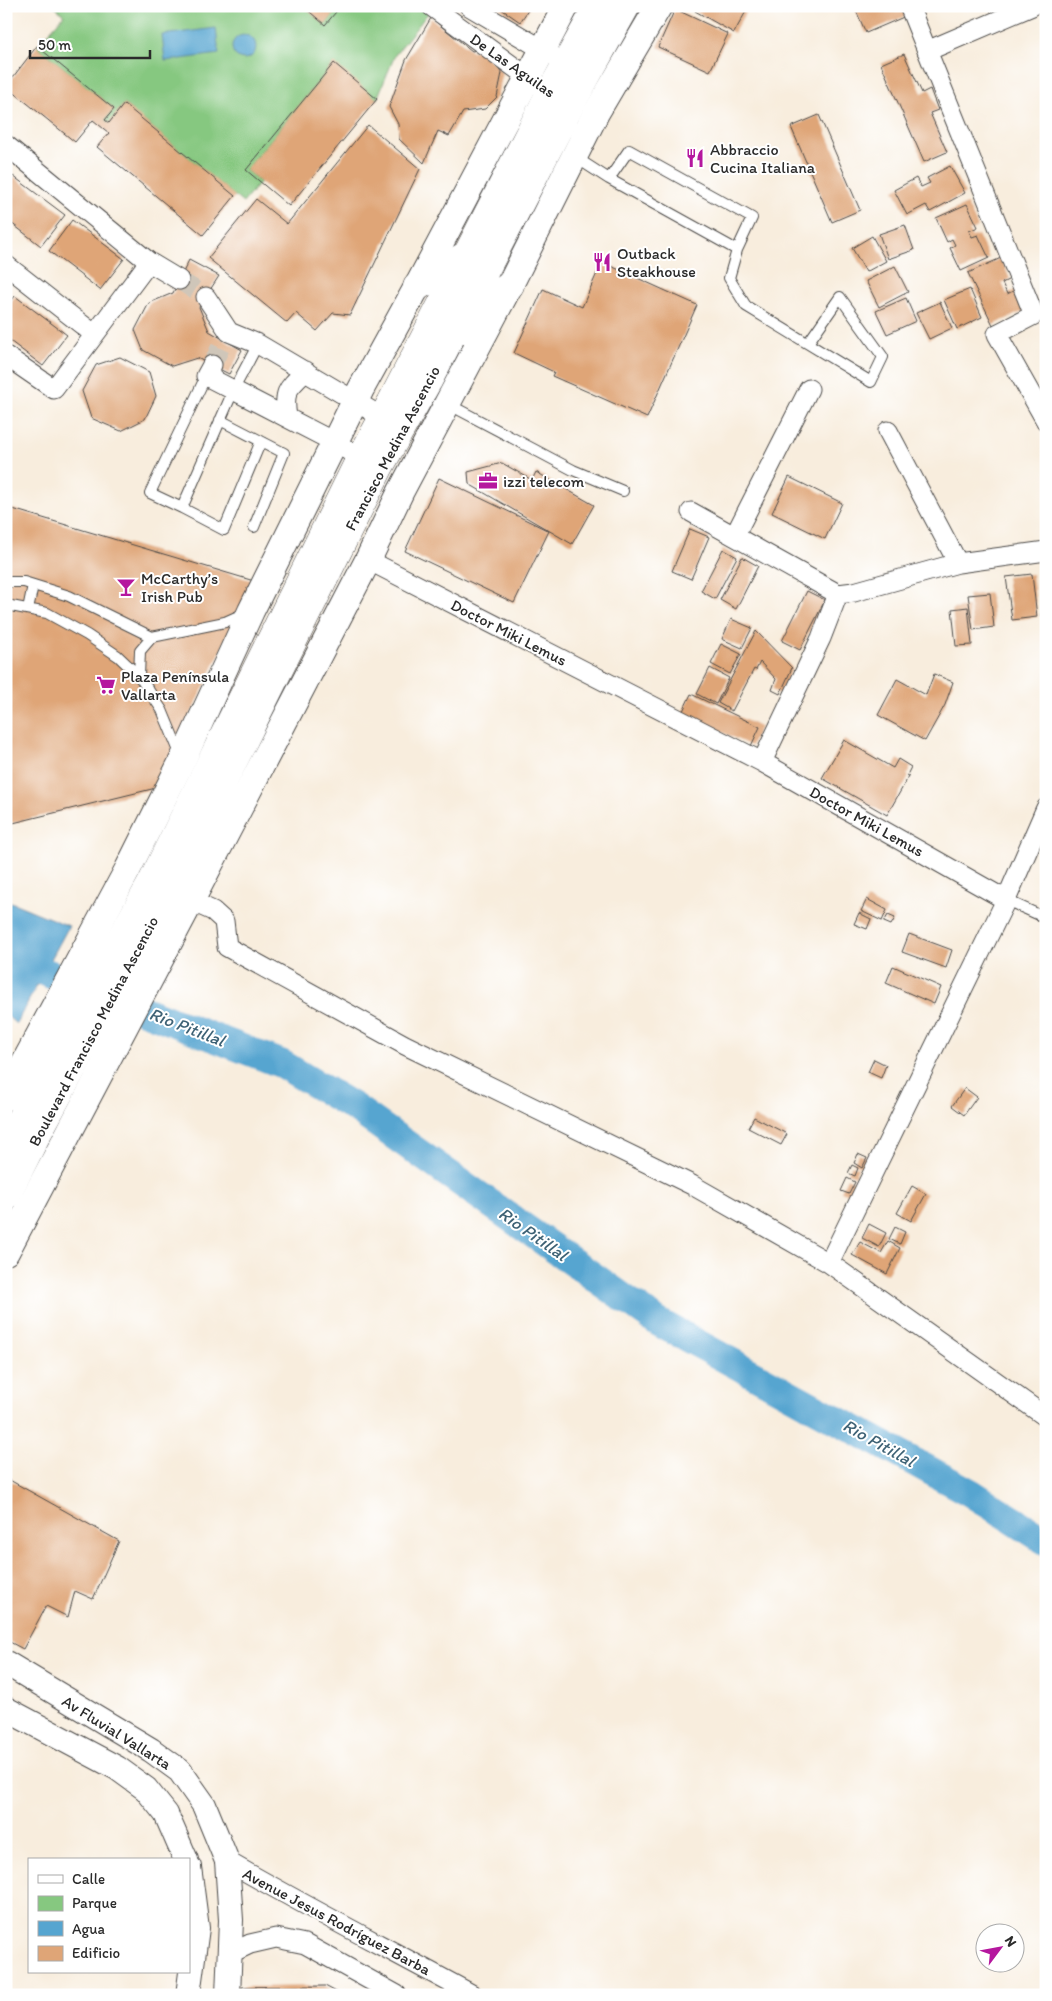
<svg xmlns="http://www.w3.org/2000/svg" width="1052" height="2001" viewBox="0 0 1052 2001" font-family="Itim,sans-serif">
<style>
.green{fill:#86c880;stroke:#587a56}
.water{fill:#56a5d0;stroke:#40687e}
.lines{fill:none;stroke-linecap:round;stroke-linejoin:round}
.river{stroke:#56a5d0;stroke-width:29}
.building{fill:#dfa577}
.minor-tunnel{stroke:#cfc6b9;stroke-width:19;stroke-dasharray:19 9;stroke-linecap:butt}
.service-casing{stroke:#4a4846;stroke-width:12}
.minor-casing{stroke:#4a4846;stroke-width:21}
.tertiary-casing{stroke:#4a4846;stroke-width:26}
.secondary-casing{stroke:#4a4846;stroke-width:28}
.trunk-casing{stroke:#4a4846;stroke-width:29}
.service{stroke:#fff;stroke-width:10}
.minor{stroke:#fff;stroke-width:19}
.tertiary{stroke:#fff;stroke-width:24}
.secondary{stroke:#fff;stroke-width:26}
.trunk{stroke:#fff;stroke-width:28}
.labels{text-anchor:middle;stroke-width:4;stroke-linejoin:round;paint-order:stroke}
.street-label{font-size:16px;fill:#2b2b2b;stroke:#fff}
.poi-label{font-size:16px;fill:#2b2b2b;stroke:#fff;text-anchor:start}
.water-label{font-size:18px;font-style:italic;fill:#3e6275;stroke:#fff}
</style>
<rect width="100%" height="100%" fill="#fff"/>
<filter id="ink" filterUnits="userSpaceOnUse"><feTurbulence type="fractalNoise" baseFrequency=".02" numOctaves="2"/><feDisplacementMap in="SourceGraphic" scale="10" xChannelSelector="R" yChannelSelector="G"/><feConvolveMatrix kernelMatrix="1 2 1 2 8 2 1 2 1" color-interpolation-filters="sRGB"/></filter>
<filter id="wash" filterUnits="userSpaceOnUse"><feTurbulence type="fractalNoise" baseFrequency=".0096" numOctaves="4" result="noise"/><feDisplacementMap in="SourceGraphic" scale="20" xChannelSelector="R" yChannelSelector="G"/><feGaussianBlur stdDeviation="1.12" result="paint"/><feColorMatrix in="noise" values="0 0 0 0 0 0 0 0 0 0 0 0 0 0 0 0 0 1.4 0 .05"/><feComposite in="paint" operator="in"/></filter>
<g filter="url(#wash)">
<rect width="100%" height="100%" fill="#f8eddd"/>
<path class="green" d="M54,6H303L325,25L341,6H422L429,12L395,55L377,99L333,64L246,170L260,182L243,203L124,104L109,123L105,120L114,109L37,46L64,15Z"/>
<path class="water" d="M216,28L219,54L165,61L162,35Z
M232 47a12 12 0 1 1 24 0a12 12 0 1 1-24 0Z
M6,900L69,926L16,1024L6,1015Z"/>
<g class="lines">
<path class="river" d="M6,957L282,1064L355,1108L658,1322L971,1493L1046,1541"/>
</g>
<g id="blocks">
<path class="building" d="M303,6H341L325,25Z
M497,6H531L520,22Z
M698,6H749L734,33L695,11Z
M854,6H901L906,16L866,33Z
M675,9L728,34L710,71L658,47Z
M431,18L472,51L477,50L496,64L502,73L497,97L485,109L463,112L449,136L438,131L424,163L399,139L398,124L389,107L406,60Z
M37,46L114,109L105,120L109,123L124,104L235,196L203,235L97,147L109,133L93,120L75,142L6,86Z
M904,54L922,93L930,89L938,110L930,113L947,152L924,162L881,64Z
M334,63L377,99L289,206L246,170Z
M819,115L860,210L832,222L791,127Z
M368,125L420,169L350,315L333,313L317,331L296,313L287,323L208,258L256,199L287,224Z
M950,166L965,193L930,212L926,205L907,215L894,190L916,178L921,187L930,183L927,178Z
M13,176L65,215L41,246L6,219V185Z
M967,204L978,227L969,231L972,237L978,235L989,258L961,271L950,248L955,245L952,239L947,242L936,218Z
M72,220L124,259L100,290L49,251Z
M905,225L914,250L888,259L879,234Z
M872,236L886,261L866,272L852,248Z
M1001,258L1010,279L1002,283L1007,294L1015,290L1024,311L993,325L968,273Z
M189,260L219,276L199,307L209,331L242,350L229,374L197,358L172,366L143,350L135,330L149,303L173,293Z
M602,262L697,305L647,418L552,376L554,372L514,353L543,289L582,307Z
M895,266L908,292L879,307L866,281Z
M970,289L982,317L957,329L944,300Z
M15,296L67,335L43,366L6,338V308Z
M906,298L916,321L887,334L876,311Z
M940,302L952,328L929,339L916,313Z
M120,357L149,372L156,396L145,419L121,431L91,418L82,391L96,365Z
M502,463L532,480L536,472L594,505L572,544L469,484L468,472Z
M789,477L842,503L825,539L772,513Z
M439,478L549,531L514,603L405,551Z
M6,507L254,581L156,788L13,823L6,820Z
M690,529L709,537L691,579L672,571Z
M723,549L737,557L715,599L701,591Z
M742,557L758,566L736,609L720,600Z
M1032,574L1037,617L1012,620L1006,577Z
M807,591L825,600L800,650L782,641Z
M990,593L994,627L973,630L968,595Z
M1045,595H1046V616L1041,615Z
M968,607L972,645L956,646L952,609Z
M731,619L752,628L742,648L722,639Z
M756,631L792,668L780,694L772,690L776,679L760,662L756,670L754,669L732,711L718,703Z
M721,644L741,654L730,674L711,664Z
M710,668L729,678L716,704L697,694Z
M934,674L953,682L945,705L925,741L878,715L897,679L926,695Z
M691,694L760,727L751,746L682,713Z
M844,740L893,768L898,759L911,767L907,775L909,776L887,815L822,778Z
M867,899L887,910L882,921L861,911Z
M859,913L871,919L867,929L854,924Z
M888,915L895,918L891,925L884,922Z
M909,934L952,950L946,968L902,952Z
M893,966L941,987L934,1004L886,983Z
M874,1059L886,1065L881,1078L868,1072Z
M965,1088L977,1097L964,1115L952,1106Z
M754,1117L787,1134L781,1145L748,1128Z
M858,1154L867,1158L862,1168L854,1163Z
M852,1165L858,1168L855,1176L848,1173Z
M847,1178L855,1182L849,1194L841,1191Z
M912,1186L926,1194L911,1221L897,1213Z
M869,1224L886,1233L879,1247L862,1238Z
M895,1227L905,1232L900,1244L889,1239Z
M888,1241L900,1248L887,1274L852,1255L860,1242L881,1253Z
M6,1478L119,1541L93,1599L75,1591L68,1617L46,1606L23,1649L6,1640Z
M325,1986L342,1995H242V1987Z"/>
</g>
</g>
<g filter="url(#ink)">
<use href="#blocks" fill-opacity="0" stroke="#4a4846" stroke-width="1"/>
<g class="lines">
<path class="minor-tunnel" d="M179,280L206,297
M212,365L224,340"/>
<g class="service-casing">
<path id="service" d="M575,157L609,179L737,250L752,218L629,150L609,179
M737,250L729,278L746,306L871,382L883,357L840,297L808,343
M206,376L150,493L182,508L234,389L258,344
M448,404L573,470L623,491
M220,420L284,453L254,527
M182,508L224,530L261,441
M6,582H24L69,596L152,637L225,622L245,613
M6,605L47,613L87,635L118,656L139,676L162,710L181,756
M28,609L33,585
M139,676L140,651L152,637
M1006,900L1046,918"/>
</g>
<g class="minor-casing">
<path id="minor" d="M431,6L537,84
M469,6L552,55
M909,6L1034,315L997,334L1046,421
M927,51L1032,6
M6,145L149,262L179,280
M6,265L94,334
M206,297L229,332L258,344L392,423
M6,356L54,389L149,262
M212,365L206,376L334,442L371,464
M287,417C283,391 287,389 306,371
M888,431L958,563
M691,512L838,594
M735,535L809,389
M368,560L762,762L1006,900L829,1263
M762,762L821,638L838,594L854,592L958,563L1046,551
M1006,900L1046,808
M191,901L213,911L224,921L227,947L405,1045L692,1185L829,1263L1046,1417
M227,1861C308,1908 391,1950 473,1995
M229,1954L250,1944L276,1938L305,1944L397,1995"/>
</g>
<g class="tertiary-casing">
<path id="tertiary" d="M6,1663L151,1750L180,1771L204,1805L227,1861L231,1920L228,1995
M6,1709L117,1768L146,1789L166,1814L186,1860
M188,1995L197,1928L189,1867"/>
</g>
<g class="secondary-casing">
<path id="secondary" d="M6,1097L128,869L183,759L251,611L361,389L417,287L566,6
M6,1252L191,901L368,560L401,491L510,285L596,113L659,6"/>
</g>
<g class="trunk-casing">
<path id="trunk" d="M417,287L466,255
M469,331L492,301L510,285
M6,1145L152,882L356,467L391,403L550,93L598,6
M6,1196L36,1136L168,893L379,468L428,381L571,104L626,6"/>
</g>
<use href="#service" class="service"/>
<use href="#minor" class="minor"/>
<use href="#tertiary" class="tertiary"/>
<use href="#secondary" class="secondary"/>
<use href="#trunk" class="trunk"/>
</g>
</g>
<defs>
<g id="restaurant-bare" transform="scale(1.5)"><path d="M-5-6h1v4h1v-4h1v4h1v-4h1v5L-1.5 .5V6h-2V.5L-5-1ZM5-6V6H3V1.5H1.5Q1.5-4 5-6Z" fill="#b5179e" stroke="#fff" stroke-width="2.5" paint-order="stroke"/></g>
<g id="office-bare" transform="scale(1.5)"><path d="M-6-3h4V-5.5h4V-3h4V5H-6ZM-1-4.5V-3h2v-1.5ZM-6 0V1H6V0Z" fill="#b5179e" stroke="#fff" stroke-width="2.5" paint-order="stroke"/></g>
<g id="bar-bare" transform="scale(1.5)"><path d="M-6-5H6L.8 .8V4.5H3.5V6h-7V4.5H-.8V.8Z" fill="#b5179e" stroke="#fff" stroke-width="2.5" paint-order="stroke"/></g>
<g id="supermarket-bare" transform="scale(1.5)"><path d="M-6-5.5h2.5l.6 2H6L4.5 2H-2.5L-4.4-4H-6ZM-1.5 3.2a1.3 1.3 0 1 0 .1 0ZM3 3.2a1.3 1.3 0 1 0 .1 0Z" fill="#b5179e" stroke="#fff" stroke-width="2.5" paint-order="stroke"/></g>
</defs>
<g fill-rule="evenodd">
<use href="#restaurant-bare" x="695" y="158"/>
<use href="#restaurant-bare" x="602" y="262"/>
<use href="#office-bare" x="488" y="481"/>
<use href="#bar-bare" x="126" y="587"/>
<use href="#supermarket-bare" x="106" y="685"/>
</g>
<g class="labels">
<g class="street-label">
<text transform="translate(513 65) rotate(35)" y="6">De Las Aguilas</text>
<text transform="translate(392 448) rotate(-62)" y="6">Francisco Medina Ascencio</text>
<text transform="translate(509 632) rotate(27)" y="6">Doctor Miki Lemus</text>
<text transform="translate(867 821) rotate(29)" y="6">Doctor Miki Lemus</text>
<text transform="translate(93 1031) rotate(-62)" y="6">Boulevard Francisco Medina Ascencio</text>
<text transform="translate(117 1732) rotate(32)" y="6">Av Fluvial Vallarta</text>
<text transform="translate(337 1921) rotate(28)" y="6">Avenue Jesus Rodríguez Barba</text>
</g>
<g class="poi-label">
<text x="710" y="155">Abbraccio<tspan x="710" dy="18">Cucina Italiana</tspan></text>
<text x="617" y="259">Outback<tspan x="617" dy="18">Steakhouse</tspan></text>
<text x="503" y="487">izzi telecom</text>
<text x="141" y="584">McCarthy’s<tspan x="141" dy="18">Irish Pub</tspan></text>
<text x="121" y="682">Plaza Península<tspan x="121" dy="18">Vallarta</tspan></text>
</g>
<g class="water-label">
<text transform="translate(187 1027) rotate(21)" y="6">Rio Pitillal</text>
<text transform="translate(533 1234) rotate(35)" y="6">Rio Pitillal</text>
<text transform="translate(879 1443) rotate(29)" y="6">Rio Pitillal</text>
</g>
</g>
<rect width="1052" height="2001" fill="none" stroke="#fff" stroke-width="25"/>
<rect x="28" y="1858" width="162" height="115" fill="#ffffff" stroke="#aaaaaa"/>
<rect x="38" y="1875" width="25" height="8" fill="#ffffff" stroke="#aaaaaa"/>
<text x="72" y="1884" font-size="15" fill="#2b2b2b">Calle</text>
<rect x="38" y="1896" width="25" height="15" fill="#86c880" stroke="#aaaaaa"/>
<text x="72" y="1908" font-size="15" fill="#2b2b2b">Parque</text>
<rect x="38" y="1921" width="25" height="15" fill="#56a5d0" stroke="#aaaaaa"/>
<text x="72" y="1934" font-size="15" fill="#2b2b2b">Agua</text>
<rect x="38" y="1946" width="25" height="15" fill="#dfa577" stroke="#aaaaaa"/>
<text x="72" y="1958" font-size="15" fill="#2b2b2b">Edificio</text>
<g transform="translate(1000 1948) rotate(58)"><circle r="24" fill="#ffffff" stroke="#aaaaaa"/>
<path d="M0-4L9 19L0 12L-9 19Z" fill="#b5179e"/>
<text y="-8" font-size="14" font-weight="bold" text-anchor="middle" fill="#2b2b2b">N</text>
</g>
<path d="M30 50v8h120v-8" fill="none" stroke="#2b2b2b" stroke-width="2.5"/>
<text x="38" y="50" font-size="15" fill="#2b2b2b" stroke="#ffffff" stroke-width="4" paint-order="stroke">50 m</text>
</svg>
